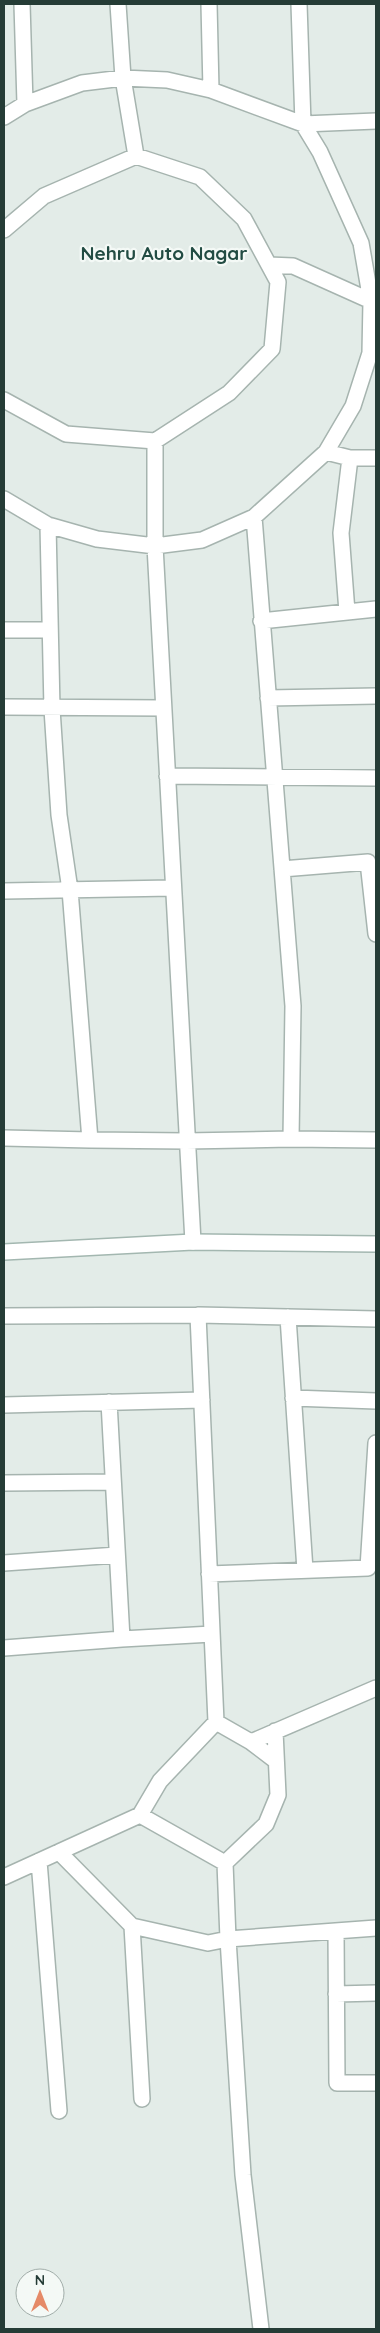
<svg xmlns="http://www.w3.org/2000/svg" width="380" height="2333" viewBox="0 0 380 2333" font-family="Quicksand,sans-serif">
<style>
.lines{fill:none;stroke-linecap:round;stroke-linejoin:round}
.street-casing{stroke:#a6b4af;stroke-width:18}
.secondary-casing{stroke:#a3b7b0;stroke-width:18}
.street{stroke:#fff;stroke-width:15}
.secondary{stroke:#fff;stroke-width:15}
.labels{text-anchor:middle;stroke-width:4.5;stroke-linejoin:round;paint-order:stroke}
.neighbourhood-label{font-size:19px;font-weight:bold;fill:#224c43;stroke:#f4f9f6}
</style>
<rect width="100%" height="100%" fill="#e3ece8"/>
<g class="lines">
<g class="street-casing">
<path id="street" d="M22,4L25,104
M118,4L123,78L136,156
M209,4L211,90
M299,4L303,124L376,121
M4,117L25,104L82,83L123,78L167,80L211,90L303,124L320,152L361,243L371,301L370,353L353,406L326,452L254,517L202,540L155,546L97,539L48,525L4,499
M4,230L44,196L136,156L200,177L244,219L278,282L272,349L229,393L155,441L66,434L4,400
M269,265L293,266L371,301L376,297
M155,441V546L193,1242
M326,452L350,458H376
M48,525L52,709L59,815L70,890L90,1140L186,1141L291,1139L293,1006L254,517
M347,612L341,533L350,458
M261,621L376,609
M4,630H50
M268,698L376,696
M4,707L163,708
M167,776L376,778
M282,869L368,862L376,934
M4,891L172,888
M4,1138L90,1140
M291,1139L376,1140
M4,1316L198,1315L376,1319
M288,1317L305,1570
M293,1398L376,1401
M4,1405L202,1400
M4,1483L113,1482
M4,1563L117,1555
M209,1574L368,1568L376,1443
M122,1639L212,1634
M4,1648L122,1639L109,1402
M216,1722L251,1742L376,1688
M251,1742L276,1761
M140,1815L225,1863
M59,1852L132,1926L208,1943L228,1939L225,1863L266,1824L278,1795L275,1731
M39,1861L59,2111
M4,1877L140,1815L160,1781L216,1722L198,1315
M132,1926L142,2099
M336,1931L337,2083H376
M336,1994L376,1993
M261,2329L243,2175L228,1939L376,1928"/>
</g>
<g class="secondary-casing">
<path id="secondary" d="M4,1252L193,1242L376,1244"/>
</g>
<use href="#street" class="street"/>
<use href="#secondary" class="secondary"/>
</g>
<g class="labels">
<g class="neighbourhood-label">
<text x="164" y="260">Nehru Auto Nagar</text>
</g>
</g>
<rect width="380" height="2333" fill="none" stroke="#253c36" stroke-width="10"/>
<g transform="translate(40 2293)"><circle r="24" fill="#f4f9f6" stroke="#a1ada9"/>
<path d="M0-4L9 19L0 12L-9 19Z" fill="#e58a68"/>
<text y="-8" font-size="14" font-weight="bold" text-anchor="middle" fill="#253c36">N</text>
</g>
</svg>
